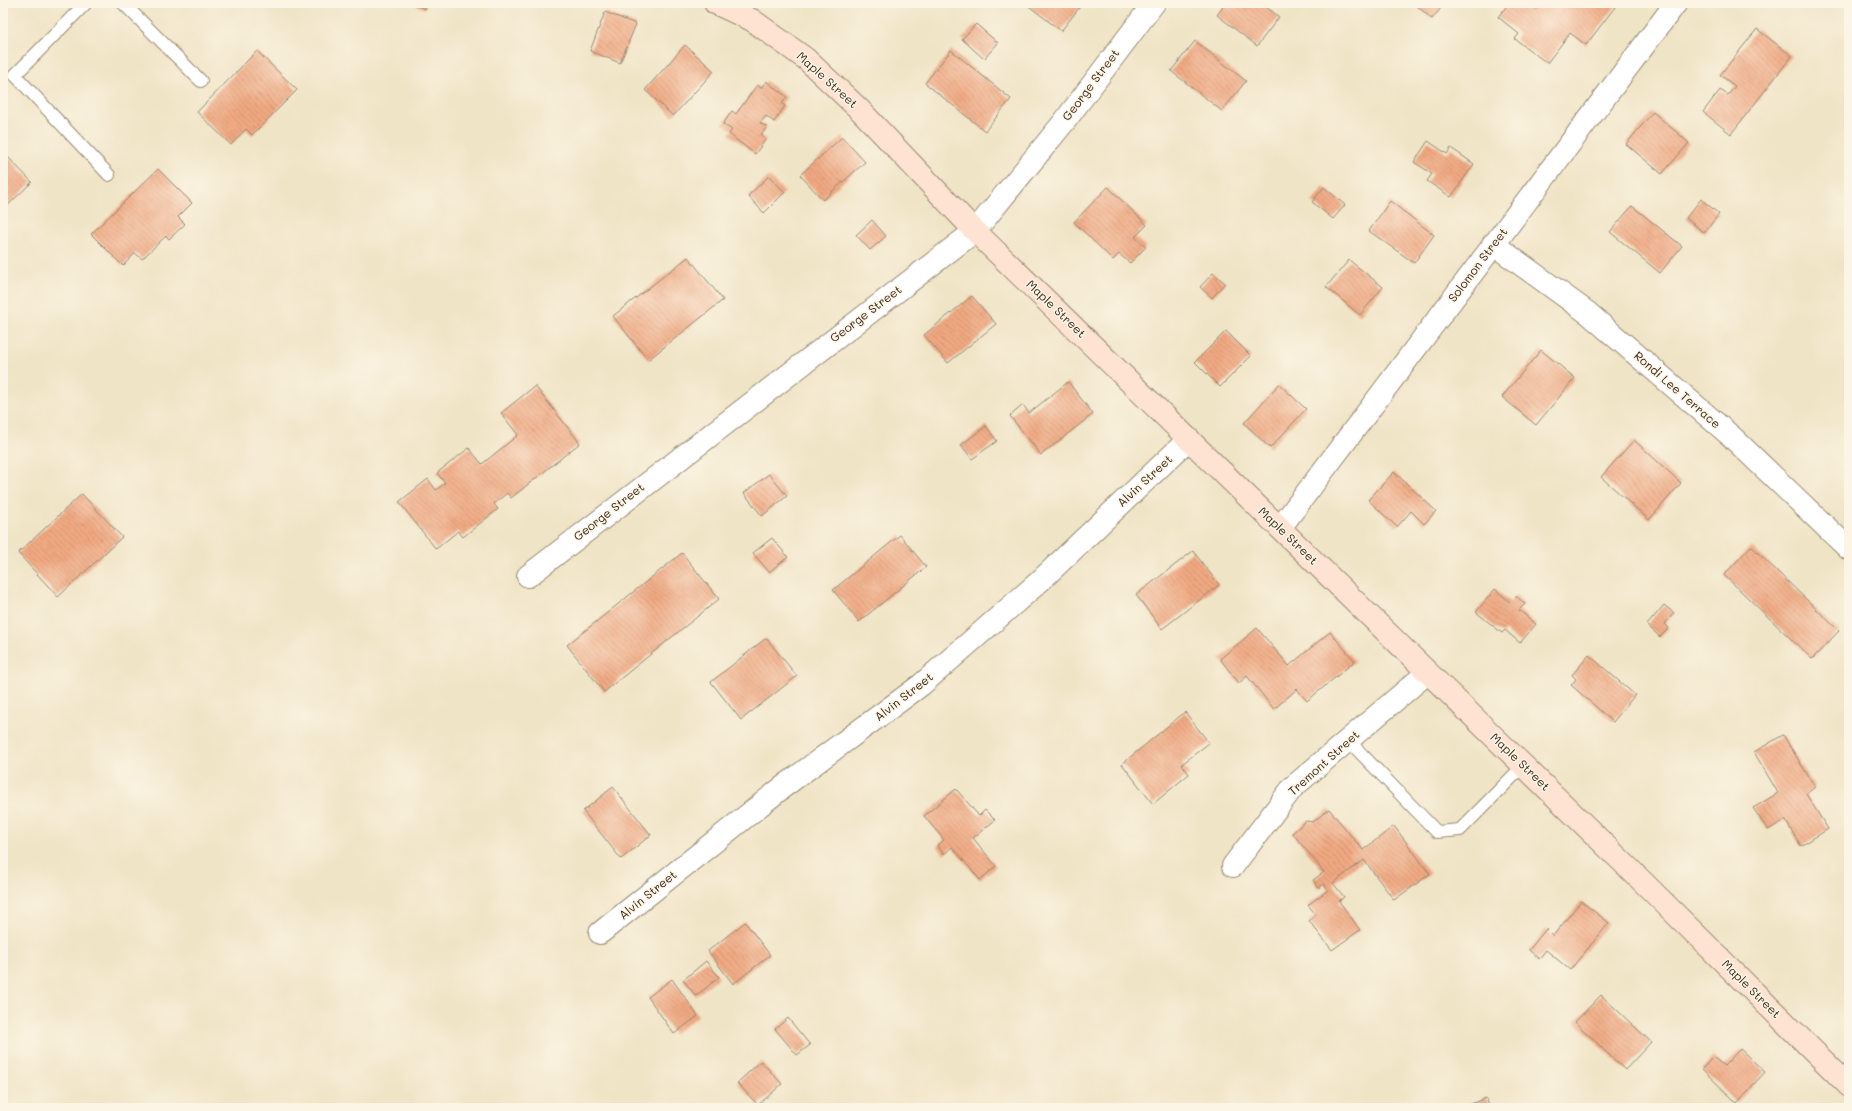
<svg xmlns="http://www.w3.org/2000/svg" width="1852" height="1111" viewBox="0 0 1852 1111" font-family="Mali,sans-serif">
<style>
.building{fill:url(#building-back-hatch)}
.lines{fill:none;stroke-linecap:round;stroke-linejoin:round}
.service-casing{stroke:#968772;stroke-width:14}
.minor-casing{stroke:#968772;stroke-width:24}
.secondary-casing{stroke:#968772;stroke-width:24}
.service{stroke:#fff;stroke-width:12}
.minor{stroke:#fff;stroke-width:22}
.secondary{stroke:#fee3d2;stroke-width:22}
.labels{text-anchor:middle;stroke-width:3;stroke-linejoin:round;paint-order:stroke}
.street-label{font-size:12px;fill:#3b2a1e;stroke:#fcf5e5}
</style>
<defs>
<pattern id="building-back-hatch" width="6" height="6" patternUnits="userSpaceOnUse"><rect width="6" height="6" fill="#f1a982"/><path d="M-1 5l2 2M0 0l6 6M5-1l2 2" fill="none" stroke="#c48a6a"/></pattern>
</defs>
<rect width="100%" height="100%" fill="#fcf5e5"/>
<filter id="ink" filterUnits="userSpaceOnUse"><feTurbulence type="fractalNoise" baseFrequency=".025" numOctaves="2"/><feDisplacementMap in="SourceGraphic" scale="8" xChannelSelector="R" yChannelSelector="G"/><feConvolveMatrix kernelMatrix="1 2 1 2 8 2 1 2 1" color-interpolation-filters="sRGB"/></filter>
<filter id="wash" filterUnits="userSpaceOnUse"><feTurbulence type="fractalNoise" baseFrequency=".012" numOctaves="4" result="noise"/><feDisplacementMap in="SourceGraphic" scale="16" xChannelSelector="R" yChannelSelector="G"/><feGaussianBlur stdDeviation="0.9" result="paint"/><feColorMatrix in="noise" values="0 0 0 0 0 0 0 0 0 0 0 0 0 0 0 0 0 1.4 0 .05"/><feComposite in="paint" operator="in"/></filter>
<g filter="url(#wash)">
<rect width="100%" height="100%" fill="#f0e4c6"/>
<g id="blocks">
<path class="building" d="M410,3H427L425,9Z
M1025,3H1083L1061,31Z
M1226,3H1261L1279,17L1257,46L1217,15Z
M1417,3H1445L1432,19L1416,5Z
M1509,3H1529L1537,9L1541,3H1618L1586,45L1570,33L1547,63L1515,39L1519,34L1498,17Z
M605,12L636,24L620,63L590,51Z
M976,24L998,43L984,59L962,39Z
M1757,29L1792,56L1731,134L1703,112L1720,90L1728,95L1735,86L1720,75Z
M1195,41L1246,81L1222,111L1171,71Z
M685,45L714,71L673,116L645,90Z
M951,50L1011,99L985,131L925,83Z
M257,51L297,90L252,135L246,129L231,145L197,112Z
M766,81L787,97L782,104L785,106L774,122L766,116L760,123L767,127L761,135L766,139L755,154L729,134L732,130L723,124L732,111L736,114L757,85L761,88Z
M1653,112L1689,143L1662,174L1626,144Z
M842,137L865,162L823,200L800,175Z
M1428,141L1447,154L1451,148L1474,164L1451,197L1427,181L1432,174L1414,162Z
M3,152L32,182L3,210Z
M158,169L192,203L178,217L185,224L169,239L166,236L142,259L135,253L123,266L91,234Z
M769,176L785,192L764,213L748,196Z
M1108,187L1147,225L1135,237L1146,247L1130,263L1119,254L1113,260L1074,222Z
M1324,187L1345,205L1333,219L1312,202Z
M1701,199L1719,214L1704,233L1686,218Z
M1390,201L1434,235L1414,263L1369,231Z
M1632,206L1682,246L1660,273L1610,232Z
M872,220L886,236L870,250L856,235Z
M688,257L723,300L648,360L613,316Z
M1349,260L1383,287L1360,315L1326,287Z
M1213,273L1225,283L1212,298L1200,287Z
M972,296L996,324L948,363L924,335Z
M1226,331L1251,356L1220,387L1195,362Z
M1541,350L1575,378L1536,425L1502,397Z
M1068,382L1093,414L1041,455L1010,416L1023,405L1029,413Z
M1279,384L1306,409L1270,448L1244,423Z
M535,386L580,443L511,498L507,493L494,504L498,509L463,537L458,531L436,549L399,502L428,479L436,490L445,483L437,473L469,448L482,464L518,435L501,413Z
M986,426L997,441L972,459L961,445Z
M1634,440L1681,483L1649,520L1601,477Z
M1394,472L1436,511L1424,524L1411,511L1397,527L1368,500Z
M769,474L787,496L762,516L744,493Z
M82,494L122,537L58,597L18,553Z
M900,535L926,567L859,622L833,590Z
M772,538L788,557L769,572L753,553Z
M1751,546L1839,631L1812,659L1724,575Z
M1193,551L1219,585L1162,629L1136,595Z
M682,553L719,599L604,692L567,645Z
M1495,589L1510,602L1516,596L1525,604L1519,610L1536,624L1520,643L1505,630L1502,633L1476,612Z
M1664,605L1674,613L1665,624L1669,628L1660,637L1647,625Z
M1257,628L1289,666L1330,632L1355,661L1307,701L1297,689L1274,709L1247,676L1239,683L1220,659Z
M766,638L797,676L741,720L711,682Z
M1589,655L1635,695L1613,722L1571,685L1576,679L1572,675Z
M1185,712L1209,743L1182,764L1189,774L1153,804L1122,764Z
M1783,735L1815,787L1806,794L1828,829L1801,846L1785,820L1768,830L1753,808L1778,793L1754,752Z
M613,787L651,835L621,859L583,811Z
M956,789L979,816L985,810L995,820L973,838L996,866L980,880L952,847L944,854L937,846L944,840L924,816Z
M1329,809L1363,850L1394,826L1430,874L1394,900L1364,860L1333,883L1344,897L1339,901L1360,930L1332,950L1309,921L1316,915L1308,905L1328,890L1324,884L1319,888L1313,880L1324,872L1292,833L1306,821L1313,822Z
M1581,901L1609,923L1570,970L1546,950L1539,959L1529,950L1546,929L1553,936Z
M745,922L770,955L733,984L708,951Z
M706,961L719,977L696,996L683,980Z
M672,979L698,1016L674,1034L648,997Z
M1601,995L1651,1042L1625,1070L1575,1022Z
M788,1018L810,1045L797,1055L775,1029Z
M1740,1049L1765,1072L1737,1103L1702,1069L1713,1057L1724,1066Z
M761,1061L782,1084L758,1105L737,1083Z
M1486,1098L1490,1108H1470L1468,1105Z"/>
</g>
</g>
<g filter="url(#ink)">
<use href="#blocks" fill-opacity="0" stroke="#968772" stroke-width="1"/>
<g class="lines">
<g class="service-casing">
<path id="service" d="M86,3L15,75L109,175
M123,3L201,81
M1349,741L1437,832L1460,830L1523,766"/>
</g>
<g class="minor-casing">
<path id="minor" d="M1493,244L1588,313L1732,437L1849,549
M1280,528L1676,3
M528,576L975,231L1064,122L1154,3
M1233,866L1293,787L1427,673
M600,933L783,787L921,685L1040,581L1189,439"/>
</g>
<g class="secondary-casing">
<path id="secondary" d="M715,3L752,20L806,59L860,110L975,231L1645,884L1849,1086"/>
</g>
<use href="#service" class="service"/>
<use href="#minor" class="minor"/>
<use href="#secondary" class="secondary"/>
</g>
</g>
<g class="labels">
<g class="street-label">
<text transform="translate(827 80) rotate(42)" y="4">Maple Street</text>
<text transform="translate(1091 85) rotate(-53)" y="4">George Street</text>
<text transform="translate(1478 265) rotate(-53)" y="4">Solomon Street</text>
<text transform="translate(1056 309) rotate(44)" y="4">Maple Street</text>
<text transform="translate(866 314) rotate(-37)" y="4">George Street</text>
<text transform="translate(1677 390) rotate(41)" y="4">Rondi Lee Terrace</text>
<text transform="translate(1145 481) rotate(-43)" y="4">Alvin Street</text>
<text transform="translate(609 512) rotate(-38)" y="4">George Street</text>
<text transform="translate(1288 536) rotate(44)" y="4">Maple Street</text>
<text transform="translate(904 697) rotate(-38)" y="4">Alvin Street</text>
<text transform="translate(1520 762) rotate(44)" y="4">Maple Street</text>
<text transform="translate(1324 763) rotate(-42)" y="4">Tremont Street</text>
<text transform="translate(648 895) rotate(-39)" y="4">Alvin Street</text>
<text transform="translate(1751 989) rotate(45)" y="4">Maple Street</text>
</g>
</g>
<rect width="1852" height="1111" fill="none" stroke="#fcf5e5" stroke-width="16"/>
</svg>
